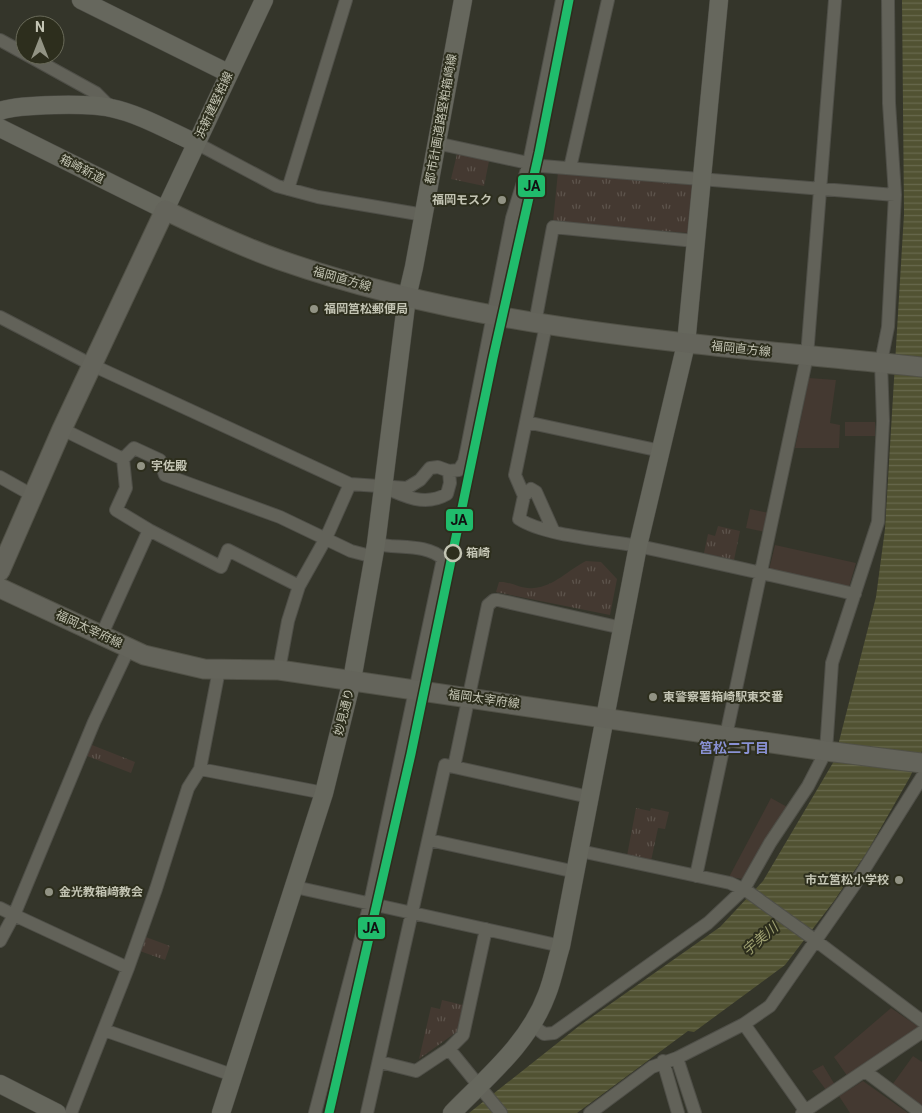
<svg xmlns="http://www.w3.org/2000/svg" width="922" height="1113" viewBox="0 0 922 1113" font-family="Roboto,'Noto Sans JP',sans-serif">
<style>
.green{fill:#443931}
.park{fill:url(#park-tufts)}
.water{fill:url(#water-rules)}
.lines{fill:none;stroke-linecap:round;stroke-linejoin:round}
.street-casing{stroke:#4f4f48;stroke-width:14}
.secondary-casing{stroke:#4f4f48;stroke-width:19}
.primary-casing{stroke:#515147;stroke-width:21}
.street{stroke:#626259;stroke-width:12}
.secondary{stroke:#66675d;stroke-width:18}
.primary{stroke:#64645b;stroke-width:19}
.rail-1-casing{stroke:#2d2e1d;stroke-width:12}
.rail-1{stroke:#20bc6c;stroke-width:9}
.poi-dot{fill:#929384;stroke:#2d2e1d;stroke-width:2}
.stop-dot{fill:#2d2e1d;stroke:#c4c5b4;stroke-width:2.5}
.labels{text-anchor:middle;stroke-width:4;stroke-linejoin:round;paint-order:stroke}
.street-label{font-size:12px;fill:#c4c5b4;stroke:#2d2e1d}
.poi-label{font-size:12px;font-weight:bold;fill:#c4c5b4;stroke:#2d2e1d;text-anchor:start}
.stop-label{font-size:12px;font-weight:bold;fill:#c4c5b4;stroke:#2d2e1d;text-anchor:start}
.neighbourhood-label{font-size:14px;font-weight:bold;fill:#8991d3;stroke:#2d2e1d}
.water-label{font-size:14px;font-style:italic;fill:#9ea070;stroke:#2d2e1d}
.line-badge{stroke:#2d2e1d;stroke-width:2}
.pale-badge-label{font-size:14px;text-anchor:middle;font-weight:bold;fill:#111}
</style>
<defs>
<pattern id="park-tufts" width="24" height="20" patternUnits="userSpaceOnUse" patternTransform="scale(1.25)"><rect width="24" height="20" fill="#443931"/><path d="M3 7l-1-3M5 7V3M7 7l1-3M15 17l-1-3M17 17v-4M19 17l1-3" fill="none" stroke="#5d544c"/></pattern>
<pattern id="water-rules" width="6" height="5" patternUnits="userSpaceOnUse" patternTransform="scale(1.25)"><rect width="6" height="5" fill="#515232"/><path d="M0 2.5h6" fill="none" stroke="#68694d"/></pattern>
</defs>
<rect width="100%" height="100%" fill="#34352a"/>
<path class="green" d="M809,378L836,380L830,423L840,425L839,448H795Z
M845,422H875V436H845Z
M750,509L769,513L765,532L746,528Z
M775,545L856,563L849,587L769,570Z
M771,798L789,808L743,879L729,877Z
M891,1008L919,1027L848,1077L834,1057Z
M913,1056L922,1062V1107L892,1085Z
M823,1065L835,1085L826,1090L812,1071Z
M863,1081L908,1113H850L839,1096Z"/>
<path class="park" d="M457,154L489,161L484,186L451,179Z
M558,172L695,184L689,233L553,222Z
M718,526L740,531L734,560L704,553L708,534L715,536Z
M586,561L601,562L617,579L610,615L496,592L499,582C511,581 521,590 534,588C555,586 568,570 586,561Z
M92,745L135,762L131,773L87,756Z
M636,808L650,811L651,808L669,812L665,829L658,828L651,861L627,856Z
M143,936L170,946L165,960L137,950Z
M442,1000L463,1005L458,1031L419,1059L431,1007L440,1009Z"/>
<path class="water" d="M902,0H922V751L910,777L867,852L834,901L785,965L694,1032L688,1031L577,1113H469L579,1026L720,927L763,881L834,761L876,597L885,529L904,214Z"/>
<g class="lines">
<g class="street-casing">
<path id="street" d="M0,40L96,93L110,107
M196,143L277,186L318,197L424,215
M436,143L542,166L895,195
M570,168L608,0
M288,189L346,0
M0,317L92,365L350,484L407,488L420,480L430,468L438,467L449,471L450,483L447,494C425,507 403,496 382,486
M535,323L553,227L695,241
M526,422L661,451
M62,429L123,459L134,448L160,460L165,475L280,517L351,551L374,557
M123,459L126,488L116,510L149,530
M449,471L459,470L464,462L467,448L512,218L529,163L562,0
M0,477L32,495
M524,496L515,475L546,325
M553,530L536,492L531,489L524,496L519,519C545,536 606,540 638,546C710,561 782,578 855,594
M102,634L149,530L221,567L228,550L299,586
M279,670L288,621L299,586L326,538L350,484
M454,767L589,797
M200,769L324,793
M429,840L576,872
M580,851L730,883L747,891L815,940L922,1021
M696,876L807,356L835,0
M295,887L561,946
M0,908L14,915L0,941
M128,968L14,915L94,722L129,648
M531,1024L544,1034L554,1033L708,923L744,889L770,843L808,786L826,751L832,663L878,522L883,421L881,362L888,327L895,195L889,103L888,0
M744,1024L807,1113
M104,1030L235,1076
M449,1049L501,1113
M677,1058L695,1113
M663,1061L678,1113
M380,1062L416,1071L449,1049L463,1035L486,929
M865,1071L921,1113
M71,1113L128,968L156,889L188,788L200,769L219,670
M315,1113L370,903L443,559C427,543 396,549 376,544
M367,1113L445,765L454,767L488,605L494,600H498L622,628
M590,1113L652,1067L677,1058L744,1024L770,1006L855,884L922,777
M802,1113L922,1032"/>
</g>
<g class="secondary-casing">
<path id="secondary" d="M81,0L228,73
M0,111C19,104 90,103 111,108C140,114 169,131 196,143
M0,128L165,210L264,0
M0,1084L57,1113
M221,1113L324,793L352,680L376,544L407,297L414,267L463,0
M452,1113C487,1077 529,1043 547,994C553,979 556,962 561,946L638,546L686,344L719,0"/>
</g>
<g class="primary-casing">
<path id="primary" d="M0,571L62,429L165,210C202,228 240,246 280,260C486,332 706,344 922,367
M0,588L144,655L204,669L279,670L826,751L922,763"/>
</g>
<use href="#street" class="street"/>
<use href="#secondary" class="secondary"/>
<use href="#primary" class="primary"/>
<g class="rail-1-casing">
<path id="rail-1" d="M329,1113L411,754L493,358L539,153L569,0"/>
</g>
<use href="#rail-1" class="rail-1"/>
</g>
<g class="poi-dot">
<circle cx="502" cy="200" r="5"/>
<circle cx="314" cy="309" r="5"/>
<circle cx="141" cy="466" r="5"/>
<circle cx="653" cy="697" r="5"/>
<circle cx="899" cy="880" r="5"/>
<circle cx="49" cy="892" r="5"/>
</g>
<circle class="stop-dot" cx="453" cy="553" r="8"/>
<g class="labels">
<g class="street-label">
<text transform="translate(214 105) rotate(-65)" y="4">浜新建堅粕線</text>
<text transform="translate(441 119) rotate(-80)" y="4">都市計画道路堅粕箱崎線</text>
<text transform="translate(82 169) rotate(27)" y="4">箱崎新道</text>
<text transform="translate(342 279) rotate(16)" y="4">福岡直方線</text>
<text transform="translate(741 349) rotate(6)" y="4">福岡直方線</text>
<text transform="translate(89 629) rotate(25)" y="4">福岡太宰府線</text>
<text transform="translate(484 699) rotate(8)" y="4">福岡太宰府線</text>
<text transform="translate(344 712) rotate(-76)" y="4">妙見通り</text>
</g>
<g class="poi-label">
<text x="492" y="204" text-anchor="end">福岡モスク</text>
<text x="324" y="313">福岡筥松郵便局</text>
<text x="151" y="470">宇佐殿</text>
<text x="663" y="701">東警察署箱崎駅東交番</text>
<text x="889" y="884" text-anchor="end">市立筥松小学校</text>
<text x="59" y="896">金光教箱﨑教会</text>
</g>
<g class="stop-label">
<text x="466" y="557">箱崎</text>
</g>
<g class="neighbourhood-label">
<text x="734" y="753">筥松二丁目</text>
</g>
<g class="water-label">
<text transform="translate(760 939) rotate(-41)" y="5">宇美川</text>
</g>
</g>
<g class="line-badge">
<rect x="517" y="174" width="29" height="24" rx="5" fill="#20bc6c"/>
<rect x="445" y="508" width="29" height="24" rx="5" fill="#20bc6c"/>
<rect x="357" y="916" width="29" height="24" rx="5" fill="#20bc6c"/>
</g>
<g class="pale-badge-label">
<text x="532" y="191">JA</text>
<text x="459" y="525">JA</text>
<text x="371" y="933">JA</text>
</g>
<g transform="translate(40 40)"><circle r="24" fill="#2d2e1d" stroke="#696a59"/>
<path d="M0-4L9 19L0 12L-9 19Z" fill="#929384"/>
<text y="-8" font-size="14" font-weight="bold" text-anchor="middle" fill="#c4c5b4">N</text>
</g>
</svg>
